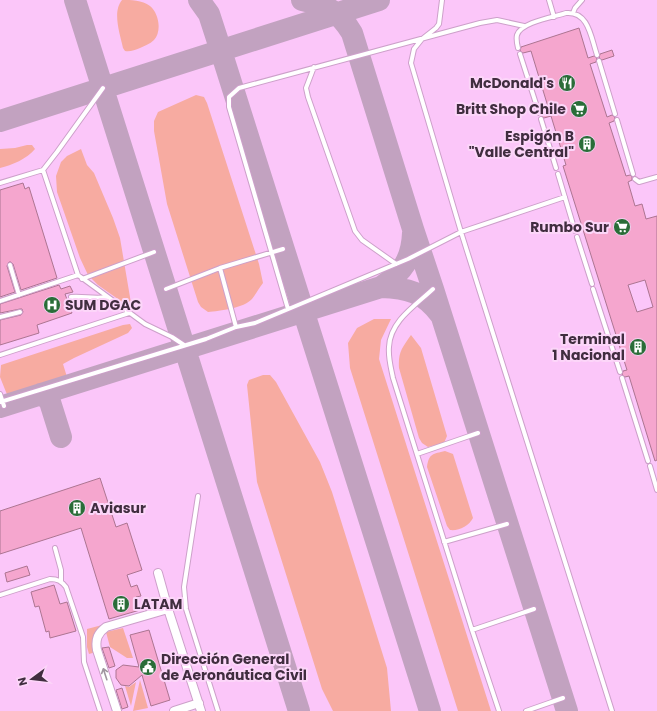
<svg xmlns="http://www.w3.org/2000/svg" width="657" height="711" viewBox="0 0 657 711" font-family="Poppins,sans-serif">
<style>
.built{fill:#fbc6f9}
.green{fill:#f7aba1}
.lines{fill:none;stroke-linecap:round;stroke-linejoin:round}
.taxiway{stroke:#c2a2c0;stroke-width:22}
.building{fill:#f5a6ce;stroke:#ac7591;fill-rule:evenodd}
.lane-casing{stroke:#cda0ca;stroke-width:6}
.street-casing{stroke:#cda0ca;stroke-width:10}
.lane{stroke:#fff;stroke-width:4}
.street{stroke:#fff;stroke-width:8}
.oneway{stroke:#a0969f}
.labels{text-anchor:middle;stroke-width:4;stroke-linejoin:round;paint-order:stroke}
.poi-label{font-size:14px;font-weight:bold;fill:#402d3f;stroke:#fcd6f9;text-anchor:end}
</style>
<rect width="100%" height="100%" fill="#fcd6f9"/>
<path class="built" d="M0,0H657V711H0Z"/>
<path class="green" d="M122,0C131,0 142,0 150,6C159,13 162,32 154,40C150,44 144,46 140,48C135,50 130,52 125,51L123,48C120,34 112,12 122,0Z
M196,95L204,97L207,103L259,264L263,283C259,288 256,294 252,299C244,308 220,311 208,312L201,307L198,302L167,204L154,131V121L158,112Z
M27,145H32L35,149C27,159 12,165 0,168V149L15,148Z
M81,149L87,165L94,173L113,218L120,238L132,309L98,285L88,275L80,258L57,192L56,176L61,162L67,156Z
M374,319H391L381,340L379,359L491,711H458L350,368L348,343L357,328Z
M130,324L132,328L128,333L74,358L63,364L67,377L10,395L7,394L6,392L0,377L1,365L123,325Z
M411,335L421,348L447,436L444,443L428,447L422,443L419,438L399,368C398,352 402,348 411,335Z
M263,375H270L276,382L320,462L332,492L387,668L391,711H333L322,689L257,482L247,385L249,380Z
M445,451L453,454L473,518C469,526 459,531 450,530L447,526L427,467C429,453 433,454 445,451Z
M106,624L96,652L89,654L87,647V629Z
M123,628L133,658H127L110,647L106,632Z
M140,680L148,708L133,711Z
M136,682L131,706L125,686L129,687Z"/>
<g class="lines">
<path class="taxiway" d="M75,0L299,711
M199,0L209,14L221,51L430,711
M302,0C326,5 339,11 352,33L413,229L433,289L567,711
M0,121L379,0
M381,287C403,272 412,259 413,233
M41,394L49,400L50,402L61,437
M0,407L381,287C408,288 423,292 440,314"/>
</g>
<path class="building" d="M579,28L588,58L594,56L597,58L596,62L590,64L607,117L612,115L615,117L614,121L609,123L626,176L630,175L632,177V180L628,182L635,206L642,204L646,219L657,216V460L655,461L629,376L625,377L622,375L623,371L627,370L563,166L566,165L551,116L544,118L541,116L542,112L549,110L531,51L523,53L520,51L521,47ZM645,280L653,307L637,312L628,285Z
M612,50L614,56L602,60L599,58L600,54Z
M23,183L25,189L29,187L57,278L21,290L13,264L11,262H9L7,266L15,292L0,297V190Z
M59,285L61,289L70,286L73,292L65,294L72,313L37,325L39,333L0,345V320L21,315L23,312L22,309H20L0,313V304Z
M100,478L116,527L127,523L142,570L127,575L131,587L137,585L141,596L136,597L140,610L109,619L81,528L0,554V511Z
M27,566L30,575L7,582L5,573Z
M54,585L60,604L67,602L76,631L50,638L49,631L46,632L39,606L35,607L31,592Z
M149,630L170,700L151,706L142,675L129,686L121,685L116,678V670L123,665L139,667L130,635Z
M109,647L115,666L109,668L102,648Z
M122,688L128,707L122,709L116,690Z"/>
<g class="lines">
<g class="lane-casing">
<path id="lane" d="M442,0L439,24L436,28L422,39L414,49L411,63L461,232L612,711
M549,0L554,17
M573,13L575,8L582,0
M518,48C517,44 516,39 517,35C521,22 554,17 566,13C589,11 591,38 597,55
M520,54L539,113
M599,61L615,114
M314,67L306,88L308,97L355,231L362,240L396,264
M541,119L556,168
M617,120L633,174
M43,170L57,152L103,88
M558,174L575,231
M635,179L639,182L657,177
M0,183L43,170L78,275L145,324L172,337L184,345
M577,237L592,284
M10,265L19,295
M220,268L236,327
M82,279L154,252
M166,289L220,268L283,249
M433,289C416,305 390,321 389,347C388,358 391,368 393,378L472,630L499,711
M593,289L620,372
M71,297C83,296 95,299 107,297
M0,301L78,275
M288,309L229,107V97L239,88L480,23L497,20L524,26
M0,317L20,312
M0,355L129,313
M622,378L648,461
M0,394L4,406
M0,402L206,339L236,327L255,323L408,259L461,232L565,197
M417,454L478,433
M650,466L657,490
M198,496L184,587L186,609L218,711
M444,542L507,524
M55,548L61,570V581
M0,595L50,579C58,579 61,581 66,587L83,637L84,662L100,711
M472,630L534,609
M526,711L563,698"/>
</g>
<g class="street-casing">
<path id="street" d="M158,573L168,609L201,711
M117,711L97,650C95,639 98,633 106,627L168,609
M174,711L199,703"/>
</g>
<use href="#lane" class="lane"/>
<use href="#street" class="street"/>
</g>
<defs><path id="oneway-shaft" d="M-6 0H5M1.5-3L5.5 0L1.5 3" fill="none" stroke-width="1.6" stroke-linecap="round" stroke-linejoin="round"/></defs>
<use class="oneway" href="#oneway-shaft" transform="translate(105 674) rotate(-108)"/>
<defs>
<g id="restaurant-disc" transform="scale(0.9)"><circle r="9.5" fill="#2a6d38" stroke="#fcd6f9"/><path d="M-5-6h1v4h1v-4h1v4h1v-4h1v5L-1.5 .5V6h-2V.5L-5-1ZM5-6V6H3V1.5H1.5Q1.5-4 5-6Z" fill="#fff"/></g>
<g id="supermarket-disc" transform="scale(0.9)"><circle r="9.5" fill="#2a6d38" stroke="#fcd6f9"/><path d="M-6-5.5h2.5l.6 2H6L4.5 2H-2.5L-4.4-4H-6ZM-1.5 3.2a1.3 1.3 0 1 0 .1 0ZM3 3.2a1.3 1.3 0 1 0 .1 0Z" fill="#fff"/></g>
<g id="building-disc" transform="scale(0.9)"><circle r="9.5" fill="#2a6d38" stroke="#fcd6f9"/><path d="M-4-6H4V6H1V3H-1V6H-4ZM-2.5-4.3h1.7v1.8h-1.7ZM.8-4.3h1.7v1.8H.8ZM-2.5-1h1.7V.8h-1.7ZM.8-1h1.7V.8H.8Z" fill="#fff"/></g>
<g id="hospital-disc" transform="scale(0.9)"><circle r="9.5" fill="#2a6d38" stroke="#fcd6f9"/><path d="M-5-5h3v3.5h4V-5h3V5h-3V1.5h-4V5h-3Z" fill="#fff"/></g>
<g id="civic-disc" transform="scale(0.9)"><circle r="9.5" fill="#2a6d38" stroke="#fcd6f9"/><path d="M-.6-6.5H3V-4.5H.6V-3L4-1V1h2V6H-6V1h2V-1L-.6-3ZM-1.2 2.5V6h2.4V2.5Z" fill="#fff"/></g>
</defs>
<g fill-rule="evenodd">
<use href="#restaurant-disc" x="567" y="83"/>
<use href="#supermarket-disc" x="579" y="109"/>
<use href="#building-disc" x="587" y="144"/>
<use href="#supermarket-disc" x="622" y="227"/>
<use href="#hospital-disc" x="52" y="305"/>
<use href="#building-disc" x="638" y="347"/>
<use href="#building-disc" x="77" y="508"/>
<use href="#building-disc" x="121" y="604"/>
<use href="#civic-disc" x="148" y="667"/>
</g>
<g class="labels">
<g class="poi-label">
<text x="554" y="88">McDonald's</text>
<text x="566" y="114">Britt Shop Chile</text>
<text x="574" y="141">Espigón B<tspan x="574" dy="16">"Valle Central"</tspan></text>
<text x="609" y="232">Rumbo Sur</text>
<text x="65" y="310" text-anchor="start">SUM DGAC</text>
<text x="625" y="344">Terminal<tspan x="625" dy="16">1 Nacional</tspan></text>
<text x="90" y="513" text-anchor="start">Aviasur</text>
<text x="134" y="609" text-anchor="start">LATAM</text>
<text x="161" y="664" text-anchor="start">Dirección General<tspan x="161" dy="16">de Aeronáutica Civil</tspan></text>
</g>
</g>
<g transform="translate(32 679) rotate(255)" stroke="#fcd6f9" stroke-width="3" paint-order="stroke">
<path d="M0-3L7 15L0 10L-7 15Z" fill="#402d3f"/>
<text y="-6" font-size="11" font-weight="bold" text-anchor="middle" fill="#402d3f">N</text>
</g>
</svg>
